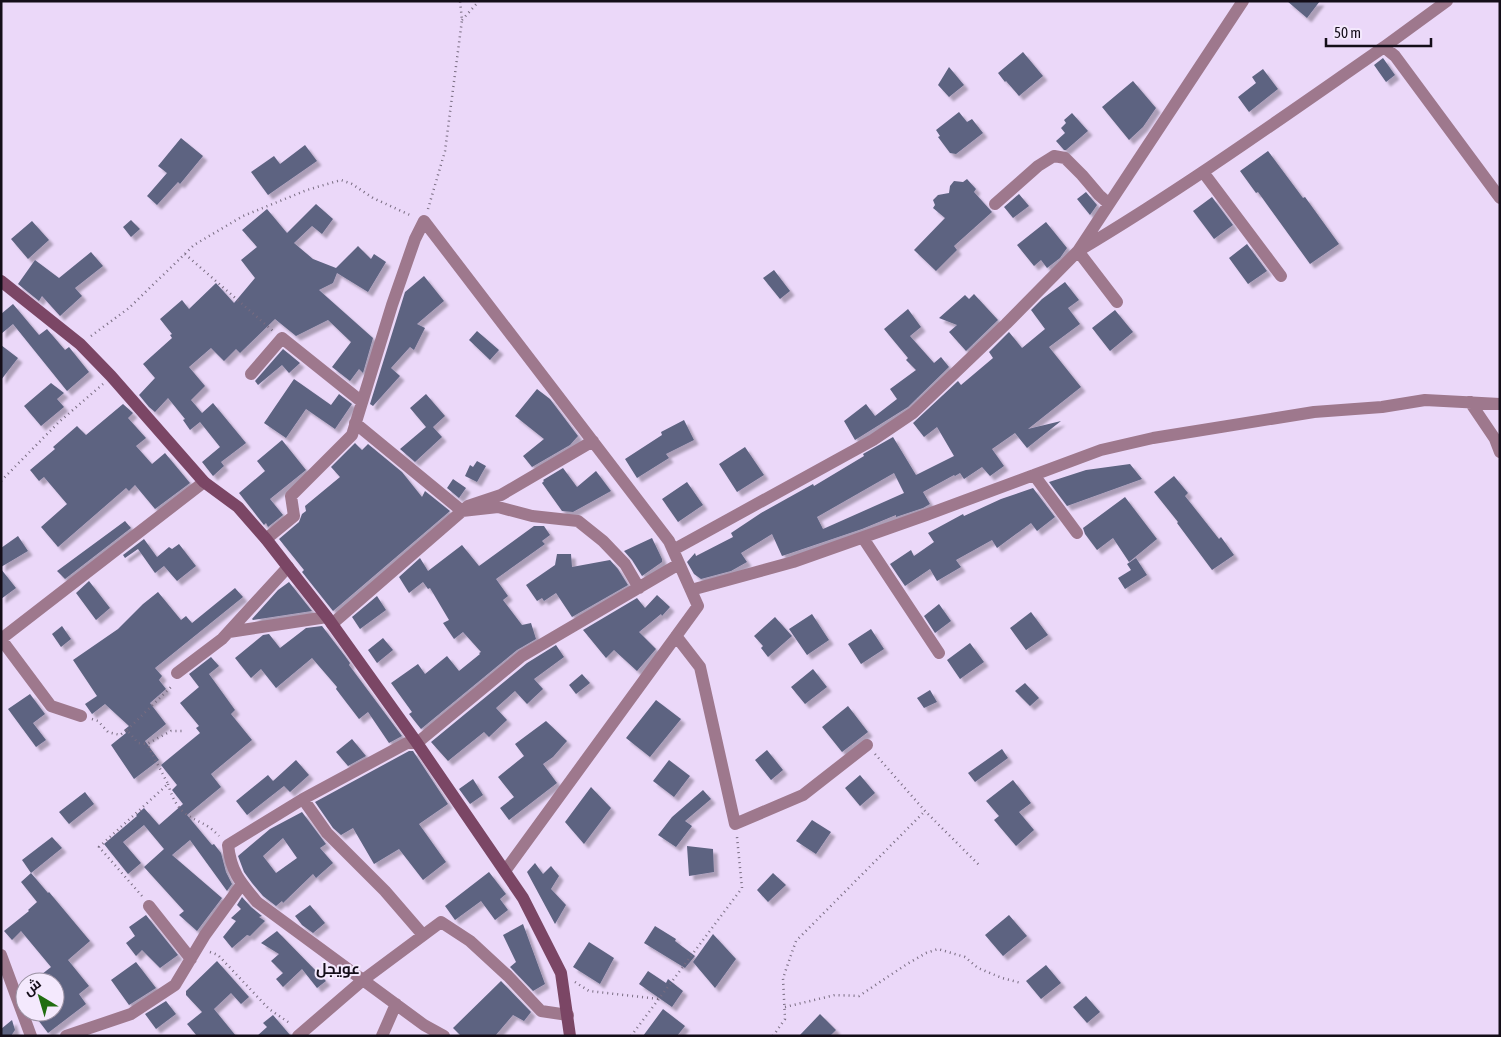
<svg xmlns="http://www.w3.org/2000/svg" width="1501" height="1037" viewBox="0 0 1501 1037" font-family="'Asap Condensed',Cairo,sans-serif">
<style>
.building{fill:#5d6381;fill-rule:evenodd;filter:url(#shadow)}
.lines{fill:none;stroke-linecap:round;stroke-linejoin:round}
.path{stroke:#786c81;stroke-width:2.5;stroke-dasharray:1 4;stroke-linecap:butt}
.street{stroke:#9e788d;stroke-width:12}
.secondary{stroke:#7b4665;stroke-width:12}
.labels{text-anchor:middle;stroke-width:4;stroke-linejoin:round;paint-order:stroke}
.quarter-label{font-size:15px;font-weight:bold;fill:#140e19;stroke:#f4e9fd}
</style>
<defs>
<filter id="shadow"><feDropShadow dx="4.5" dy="4.5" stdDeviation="1" flood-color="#0004"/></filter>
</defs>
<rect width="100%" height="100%" fill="#ebd8f9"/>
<path class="building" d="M1287,1H1320L1307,18Z
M1023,52L1043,76L1019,96L1006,81L1005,82L998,73Z
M1383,58L1395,75L1386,82L1374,65Z
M949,67L964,85L949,97L938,85Z
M1263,69L1278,89L1249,112L1238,97L1256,83L1252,77Z
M1133,81L1156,108L1143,127L1129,140L1102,107Z
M959,112L967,122L972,119L983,133L956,154L950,153L938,137L940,136L936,130Z
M1072,113L1088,131L1066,150H1064L1056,141L1065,133L1061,128L1066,123L1064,120Z
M181,138L203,156L180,184L178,182L157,205L147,196L167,173L158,166Z
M305,145L317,161L268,195L251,172L274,156L280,164Z
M1268,151L1303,198L1305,197L1339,244L1310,264L1258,192L1256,193L1240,171Z
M967,179L976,189L974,192L992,212L954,246L957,250L936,271L914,250L945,218L933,208L935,205L933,200L938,195L949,193L950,186L954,181L963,182Z
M1086,192L1097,205L1090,215L1077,199Z
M1019,194L1029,206L1013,218L1004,207Z
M1212,197L1233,225L1214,239L1193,211Z
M316,204L333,219L322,234L312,226L294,243L313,259L336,268L358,246L371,259L374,254L386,262L368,292L337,273L333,283L319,290L373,338L363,373L359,369L350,381L332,367L351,342L328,320L296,336L275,319L240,353L236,349L224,361L211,348L189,367L205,386L191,400L202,413L213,403L246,443L221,462L224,466L213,476L202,462L220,447L200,422L190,430L183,420L185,419L168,398L155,412L149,407L139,395L155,378L143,364L172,338L170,335L172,334L160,319L182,300L189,309L216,283L234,303L255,278L241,260L257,247L242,230L267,209L287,233Z
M131,220L140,229L131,237L123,227Z
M32,221L49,240L28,259L11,239Z
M1046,222L1067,248L1060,258L1047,268L1041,260L1034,266L1017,245Z
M1247,244L1267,271L1248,284L1229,258Z
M91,252L103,266L75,288L82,296L60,316L42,296L39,301L18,284L35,260L59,278Z
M774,270L790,291L780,299L763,278Z
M424,276L444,301L417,324L425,328L414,350L410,347L391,368L400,376L373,406L370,404L405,292Z
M1065,282L1079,300L1068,308L1080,324L1049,347L1081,387L1028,429L1061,421L1027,448L1015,433L992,449L1004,466L990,476L982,467L964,479L960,473L955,476L954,475L923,492L930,504L923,508L896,517V515L862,529L782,556L772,534L741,553L747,562L731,571L701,579L694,574L687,562L695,553L696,556L733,537L731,533L761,513L813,484L814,486L864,456L863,454L893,437L916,475L954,456L937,427L924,437L913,423L958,381L961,385L993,358L989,352L1009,332L1022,348L1045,329L1031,310L1042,299ZM894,473L904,493L823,529L817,517Z
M974,294L998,320L966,351L949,332L957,325L939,318L965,295L969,299Z
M13,304L39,335L47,329L65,350L69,347L89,372L67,391L13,324L1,334V314Z
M908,309L921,327L910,336L934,363L941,357L949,367L908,407L855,440L844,421L866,404L875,416L897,399L890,389L916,370L906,360L908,358L884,329Z
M1115,310L1133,332L1110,351L1092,328Z
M477,331L499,350L490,360L469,340Z
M1,345L18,358L1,380Z
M283,349L300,363L289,373L282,365L258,385L255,381Z
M294,379L331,405L339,394L352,404L335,429L306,409L286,438L264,423Z
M51,383L64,393L57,399L64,407L41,426L24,406Z
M537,389L550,399L578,436L570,445L532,467L523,456L544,439L515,416Z
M426,394L445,416L433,427L442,437L415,462L400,449L426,427L410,408Z
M123,404L133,413L128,418L146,438L136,446L152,464L165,453L190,483L155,509L135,485L129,491L126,488L58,547L41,527L67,504L44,477L39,481L30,470L55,449L53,447L77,426L86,435Z
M684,420L694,440L666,454L669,458L637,478L625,459L662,435L661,432Z
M282,440L306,470L270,499L283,515L268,527L266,523L264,525L239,493L265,471L257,461Z
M355,443L362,450L368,444L402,472L422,497L425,491L450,511L333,611L302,572L304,570L279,539L299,522L302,514L306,511L305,506L340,477L331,467Z
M745,447L764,475L737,492L719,464Z
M477,461L486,466L477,482L465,476L470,465L473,467Z
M1130,464L1142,479L1067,506L1049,482L1086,470Z
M563,468L577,487L596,471L611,491L573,512L562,511L542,483L544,481L543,480Z
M1174,476L1188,493L1185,496L1219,539L1221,537L1234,555L1212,570L1177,523L1178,522L1154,492Z
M453,479L466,488L459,498L447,488Z
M687,482L703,505L678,522L662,499Z
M1033,488L1055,517L1037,531L1031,523L997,548L992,540L956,560L961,567L937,581L930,569L905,586L890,564L911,550L914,556L934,542L928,533L963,514L964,516L1001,499Z
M1125,497L1157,539L1129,562L1113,538L1097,550L1085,534L1083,528Z
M125,521L131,528L65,579L57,571Z
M534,526H544L550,535L542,541L545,544L496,579L508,596L503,600L522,625L531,623L536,639L517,650L421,729L409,714L412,712L391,683L418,664L425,674L447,656L459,671L480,654L479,653L481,652L463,632L454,639L443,623L449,620L430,588L428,589L423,582L409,593L399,577L420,558L428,571L462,545L479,566Z
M18,536L28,551L1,567V548Z
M652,538L662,559V562L642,576L632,560L624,551Z
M144,539L157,557L169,547L172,549L179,544L196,566L177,581L164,566L155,573L138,549L125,558L123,555Z
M557,554H571L572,567L610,560L618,569L628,585L572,617L556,593L544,601L542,598L537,601L526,585L555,565Z
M1136,558L1147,575L1125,589L1118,578L1131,570L1127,564Z
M1,569L16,588L1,599Z
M89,581L110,608L96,620L76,593Z
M289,582L312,611L253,620L252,619L278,590Z
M235,588L243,597L155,668L162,676L159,680L166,689L150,703L166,724L145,741L159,760L134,779L111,745L126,733L124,730L129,726L105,704L92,714L85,704L97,696L73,660L118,629L143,604L158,592L181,620L186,616L192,623Z
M657,595L670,607L662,616L661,614L639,632L656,649L637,671L614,650L606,658L583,630L637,598L645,608Z
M377,596L386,610L360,629L352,617Z
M939,604L951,621L935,633L924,616Z
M1031,612L1048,635L1026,650L1010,628Z
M812,614L829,640L807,655L789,629Z
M775,617L792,636L768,657L761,648L763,646L754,636Z
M62,626L71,639L61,647L52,634Z
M322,626L345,656L350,663L349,665L402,736L389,743L368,712L359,719L336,689L337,687L312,658L276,688L261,669L251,678L235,658L263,635L269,634L280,648L306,628Z
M871,629L884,649L861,664L848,644Z
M383,638L393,650L377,663L368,650Z
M970,643L984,662L960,679L947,660Z
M556,645L564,657L534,679L543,689L527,704L515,691L496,708L507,720L489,737L484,732L448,761L431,742L527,663Z
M211,657L219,666L209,674L235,710L231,714L252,740L211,774L221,787L187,815L212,845L214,844L221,853L226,872L232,884L227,891L190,840L172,855L222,898L197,931L179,915L184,911L144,867L164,849L144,825L123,842L141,863L128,874L104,844L137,816L136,815L144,808L159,825L183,804L172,790L177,785L161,765L200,733L196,728L199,726L180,703L199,687L189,674Z
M813,669L827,687L805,704L791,687Z
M582,674L590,683L576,694L569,685Z
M1025,683L1039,698L1030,706L1015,691Z
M930,690L937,702L924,708L917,698Z
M30,694L45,714L33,723L46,740L36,747L8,709Z
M656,700L681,719L650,757L626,738Z
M848,706L868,732L842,752L822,727Z
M546,721L567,741L553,757L543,764L557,783L509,820L500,808L514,797L498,777L524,756L515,744Z
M352,739L366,756L348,766L336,752Z
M1002,749L1008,758L975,782L968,773Z
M767,750L783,770L771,780L755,760Z
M409,751H413L448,804L419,824L446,862L423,880L399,849L374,864L353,828L341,835L333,828L315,802Z
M296,760L309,775L290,792L284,786L247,815L236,801L268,775L273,781Z
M669,760L690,776L674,797L653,781Z
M860,775L875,793L860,806L845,788Z
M473,779L483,795L470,804L459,789Z
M1013,780L1031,803L1019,812L1034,830L1016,846L994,820L999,816L986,801Z
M591,787L611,808L584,844L565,822Z
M703,790L711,799L685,821L692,826L676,847L658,835L672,817Z
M85,792L94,804L69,824L59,812Z
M302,812L326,844L320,848L333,863L316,878L313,874L283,903L282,901L276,906L263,896L252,883L244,872L238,856L270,829ZM283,838L297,858L276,873L263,856Z
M812,820L831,832L816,854L796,841Z
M52,837L62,848L31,873L22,860Z
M687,846L713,849L714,872L689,876Z
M535,863L543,874L551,866L559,876L551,889L566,905L555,924L527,872Z
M489,872L506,894L500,899L508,910L495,920L481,901L455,920L445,906Z
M31,873L48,893L49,892L90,941L68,960L89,986L79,994L86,1004L48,1033L32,1012H55V982H32L51,967L21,931L12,940L4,931L29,911L28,910L37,902L21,882Z
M773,873L786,885L768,902L757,890Z
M242,897L251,907L262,916L259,917L265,921L250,936L247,935L232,948L223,937L236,921L231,918L241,909L237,905Z
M310,905L325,923L313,933L302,925L295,916Z
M146,915L178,955L160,968L142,950L136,956L126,943L135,936L129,927Z
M1009,915L1027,936L1003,956L985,935Z
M523,924L545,984L533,991L510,967L516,962L503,935Z
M655,926L676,939L675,941L695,956L685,968L644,943Z
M277,931L321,976L326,981L317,988L302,969L283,987L276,979L283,973L271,961L279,954L261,943Z
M713,934L736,959L715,988L693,962Z
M589,942L614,958L600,984L573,967Z
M217,961L249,997L241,1004L231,993L214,1009L236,1036H197L187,1024L202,1012L186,995V991Z
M136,962L156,988L129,1005L111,980Z
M1046,965L1061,983L1041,999L1026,981Z
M648,971L666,983L668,979L683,991L672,1007L639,984Z
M501,981L531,1012L524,1021L513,1015L495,1036H461L453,1028Z
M1086,996L1100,1012L1087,1023L1073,1007Z
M166,1001L176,1014L156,1029L145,1014Z
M663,1009L685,1026L677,1036H643Z
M820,1014L836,1030L830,1036H799Z
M273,1015L290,1035V1036H257L267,1027L263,1023Z
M12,1020L15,1030L11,1036H1V1029Z"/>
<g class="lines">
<path class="path" d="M462,20L479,1
M428,209L445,151L462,20L460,1
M185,254L273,331
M91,336L129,308L194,245L243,216L307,190L341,180L352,184L373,198L412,216
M1,481L59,422L103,384
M92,719L98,721L108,732L120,735L127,730L138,743L147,744L171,731H183
M127,730L172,686
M875,754L925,811L980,866
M168,784C171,794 176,807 186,814C198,823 206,822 219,836
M142,896L99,847L168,784L147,744
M210,952L218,955L269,1009L291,1024
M575,982L589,991L659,999
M785,1007L835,995L859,996L907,964L926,953L938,949L965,957L978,968L1002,978L1021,983
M631,1036L742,888L737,837
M773,1036L785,1019L783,978L796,941L925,811"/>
<path class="street" d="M1384,47L1447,1
M1203,172L1281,276
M995,204L1038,166L1054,156L1065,158L1082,175L1099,195L1109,204
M1117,302L1078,251C1184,188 1283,117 1384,47L1395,56L1500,198
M251,374L282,338L362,402
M1470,402L1495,439L1500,452
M355,423L462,511L498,507L532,516L578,521L603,541L625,564L639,588
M1034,475L1077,533
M863,538L939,653
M266,539L294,516L291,496L352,435L392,305L415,239L424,221L669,541L698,606L505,871
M673,550L873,440L913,413L1006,324L1078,251L1243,1
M691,590L793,562L926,515L1101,450L1153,438L1314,412L1382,407L1425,400L1500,404
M332,624L468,506L501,495L593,441
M229,632L327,617
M676,636L700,667L735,824L803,795L867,745
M1,639L204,482
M1,639L51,706L81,716
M177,673L222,639L288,567
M303,799L327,833L385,891L423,935
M149,906L191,959
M1,955L31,1036
M66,1036L131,1014L175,985L205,935L242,884
M298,1036L363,980L441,922L470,941L508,976L541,1011L568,1015
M382,1036L396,1004
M444,1036L424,1025L257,902C240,882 231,872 228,845L303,799L407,743H417L522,656L679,564"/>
<path class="secondary" d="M1,281L80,344L111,376L204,482L238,507L266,539L327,617L417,743L523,898L561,973L570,1036"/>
</g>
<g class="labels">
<g class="quarter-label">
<text x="338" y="974">عويجل</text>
</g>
</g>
<rect width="1501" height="1037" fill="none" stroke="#140e19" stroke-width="5"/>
<g transform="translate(40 997) rotate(322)"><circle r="24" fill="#f4e9fd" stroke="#9a91a2"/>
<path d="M0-4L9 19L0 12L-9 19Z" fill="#206d10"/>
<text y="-8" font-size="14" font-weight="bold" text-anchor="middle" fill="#140e19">ش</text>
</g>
<path d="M1326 38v8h105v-8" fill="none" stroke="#140e19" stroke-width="2.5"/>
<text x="1334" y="38" font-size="15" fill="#140e19" stroke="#f4e9fd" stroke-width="4" paint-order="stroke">50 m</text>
</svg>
